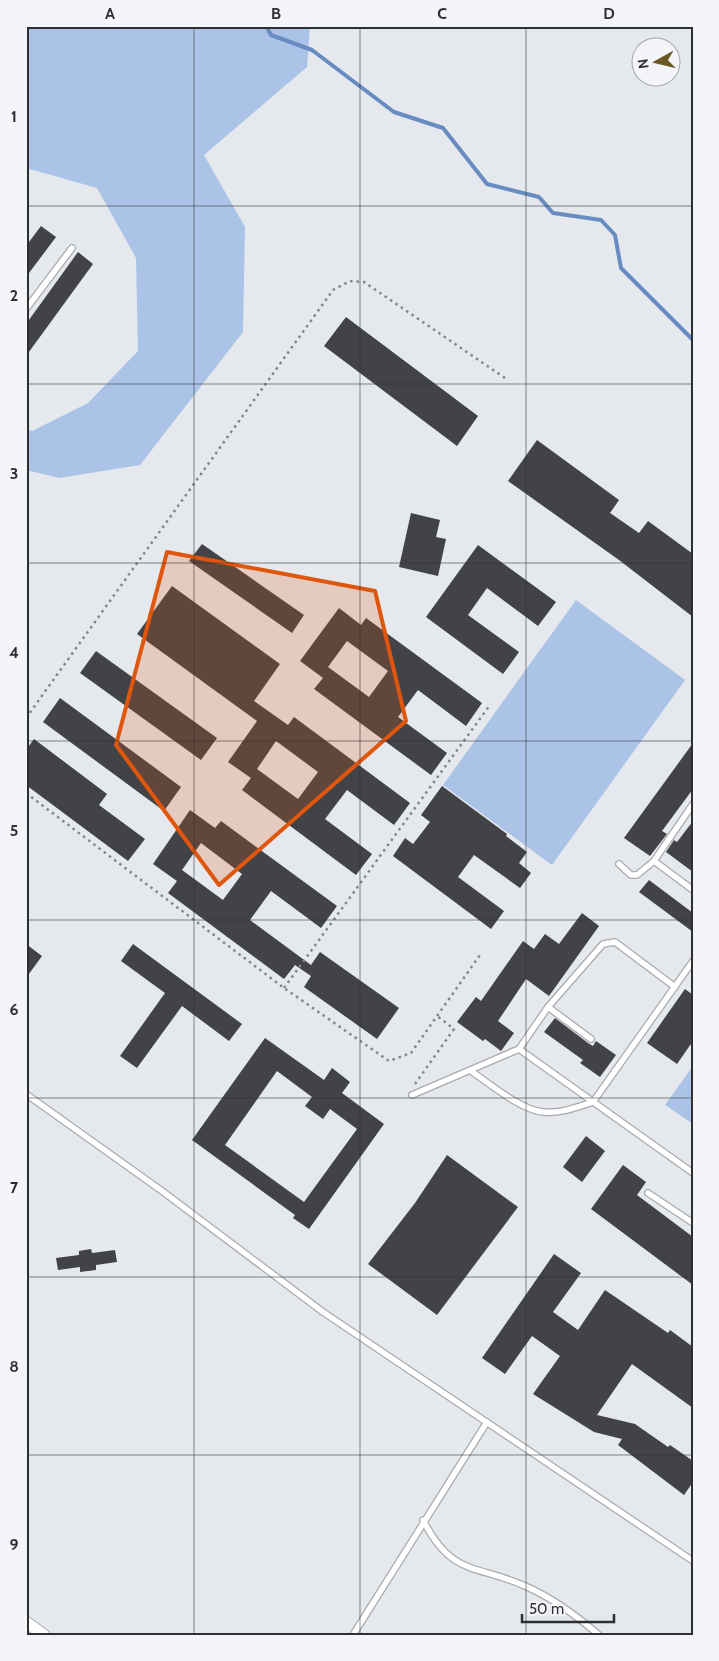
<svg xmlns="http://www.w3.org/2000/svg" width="719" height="1661" viewBox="0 0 719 1661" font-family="Cabin,sans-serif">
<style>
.green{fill:#abc3e7}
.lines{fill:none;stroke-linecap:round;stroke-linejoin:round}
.stream{stroke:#688cc2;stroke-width:4}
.building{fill:#414346;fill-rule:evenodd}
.lane-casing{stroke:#a9abaf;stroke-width:8}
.street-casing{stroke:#a9abaf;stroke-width:13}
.path{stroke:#848689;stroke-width:2.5;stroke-dasharray:2.5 4;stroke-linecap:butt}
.lane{stroke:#fff;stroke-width:5.5}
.street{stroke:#fff;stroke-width:11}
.marked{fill:#df570e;fill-opacity:0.2;stroke:#df570e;stroke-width:4;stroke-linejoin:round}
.grid{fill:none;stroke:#2e2f31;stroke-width:1;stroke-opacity:0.55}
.neatline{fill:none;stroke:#2e2f31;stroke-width:2}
.grid-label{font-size:16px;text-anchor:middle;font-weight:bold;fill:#2e2f31}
</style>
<rect width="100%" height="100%" fill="#e5e8ec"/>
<path class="green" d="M26,26H310L307,67L204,155L245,227L243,332L140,465L59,478L26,470V429L32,431L88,403L138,351L136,258L97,188L26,168Z
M576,600L685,680L552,865L443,785Z
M693,1066V1124L665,1105Z"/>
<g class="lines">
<path class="stream" d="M266,26L271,35L312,50L394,112L443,128L487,184L539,197L553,213L601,220L615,235L621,268L693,340"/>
</g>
<path class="building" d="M41,226L56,237L26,277V246Z
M78,252L93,264L26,356V324Z
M346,317L478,416L457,446L324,346Z
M537,440L619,500L610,513L639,533L648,521L693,554V617L619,560L508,481Z
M411,513L440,520L436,537L446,539L438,576L399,567Z
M202,544L304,615L292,633L189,561Z
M478,545L556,602L538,626L487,588L468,615L519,652L503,674L426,617Z
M172,586L280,664L254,701L288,725L294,717L410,803L394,825L347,790L325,819L372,854L356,875L242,790L251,778L228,762L257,721L137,634ZM276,741L318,772L298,799L257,769Z
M339,608L361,625L366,618L482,703L466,726L418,690L398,717L447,753L431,775L314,689L323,678L300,661ZM347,641L388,671L369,697L328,667Z
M96,651L217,738L201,760L80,673Z
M60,698L181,787L164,811L43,722Z
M34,739L107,794L99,805L145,839L128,861L26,785V750Z
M693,743V789L662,831L667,834L650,856L624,838Z
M442,786L507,834L506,836L527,852L519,863L531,873L520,888L474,855L458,877L504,911L491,929L393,856L405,838L413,844L430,822L421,815Z
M190,810L215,828L221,821L337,906L321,928L271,891L250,920L311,965L320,952L399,1008L377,1039L304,987L311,976L295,965L284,979L168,893L177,881L153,864ZM201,843L242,874L223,900L182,870Z
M693,821V872L666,852L674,840L677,842Z
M649,880L693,913V932L639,892Z
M582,913L599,926L549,996L526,979L498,1021L514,1033L501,1051L485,1039L483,1041L457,1022L476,997L481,1001L523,941L534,949L545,934L559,944Z
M26,944L42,956L26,978Z
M133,944L242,1024L229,1041L182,1006L137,1068L120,1056L165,993L121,961Z
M685,989L693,995V1041L677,1064L647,1043Z
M555,1018L588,1043L593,1046L596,1041L616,1055L600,1077L580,1063L583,1060L544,1032Z
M265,1038L324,1080L332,1068L350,1082L342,1093L384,1124L309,1229L293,1218L295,1215L192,1140ZM277,1071L312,1097L305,1106L323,1119L330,1109L357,1129L304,1202L225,1145Z
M586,1136L605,1151L582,1182L563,1167Z
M447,1155L518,1207L437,1315L368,1264L415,1203Z
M623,1165L646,1182L637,1195L693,1237V1285L591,1209Z
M91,1249L92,1253L115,1250L117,1262L96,1265V1270L80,1272V1267L58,1270L56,1258L79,1255V1251Z
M554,1254L581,1273L553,1312L578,1330L605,1290L668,1333L670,1330L693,1347V1408L632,1364L597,1415L635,1424L668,1447L670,1445L693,1461V1482L684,1495L618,1445L622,1439L594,1432L533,1394L560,1356L532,1336L505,1374L482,1358Z"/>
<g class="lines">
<g class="lane-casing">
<path id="lane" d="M26,309L72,248
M654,861L693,890
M619,864L631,875H637L654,861L693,804
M548,1007L591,1039
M519,1049L693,1173
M471,1071C490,1084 521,1110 543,1112C559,1114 578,1107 593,1102L693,961
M26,1094L162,1191L323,1312L693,1561
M412,1095L519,1049L548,1007L603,944L615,942L675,987
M648,1193L693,1223
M423,1520C452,1577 476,1564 525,1586C551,1597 578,1617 599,1635
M353,1635L487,1422"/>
</g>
<g class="street-casing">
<path id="street" d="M26,1622L44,1635"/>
</g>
<path class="path" d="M26,718L333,290L350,281L364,282L505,378
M26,793L284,988L389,1061L411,1053L480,955
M284,988L490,705
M415,1084L454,1029L437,1016"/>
<use href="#lane" class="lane"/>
<use href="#street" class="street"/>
</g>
<path class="marked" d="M167,552L375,591L406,721L219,885L116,745Z"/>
<path class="grid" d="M194,26V1635M360,26V1635M526,26V1635M26,206H693M26,384H693M26,563H693M26,741H693M26,920H693M26,1098H693M26,1277H693M26,1455H693"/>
<rect width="719" height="1661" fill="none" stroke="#f3f5f9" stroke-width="55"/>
<g transform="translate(656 62) rotate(262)"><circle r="24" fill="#f3f5f9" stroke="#a4a6a9"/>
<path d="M0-4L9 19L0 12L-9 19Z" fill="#6b5725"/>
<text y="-8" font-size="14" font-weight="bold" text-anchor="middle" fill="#2e2f31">N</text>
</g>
<path d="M522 1614v8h92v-8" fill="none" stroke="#2e2f31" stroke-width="2.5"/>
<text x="529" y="1614" font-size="15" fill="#2e2f31" stroke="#f3f5f9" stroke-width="4" paint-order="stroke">50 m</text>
<rect x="28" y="28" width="664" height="1606" class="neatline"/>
<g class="grid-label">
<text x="110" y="19">A</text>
<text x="276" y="19">B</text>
<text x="442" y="19">C</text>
<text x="609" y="19">D</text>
<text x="14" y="122">1</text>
<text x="14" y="301">2</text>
<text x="14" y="479">3</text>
<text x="14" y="658">4</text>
<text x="14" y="836">5</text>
<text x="14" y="1015">6</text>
<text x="14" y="1193">7</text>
<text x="14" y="1372">8</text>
<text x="14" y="1550">9</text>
</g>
</svg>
